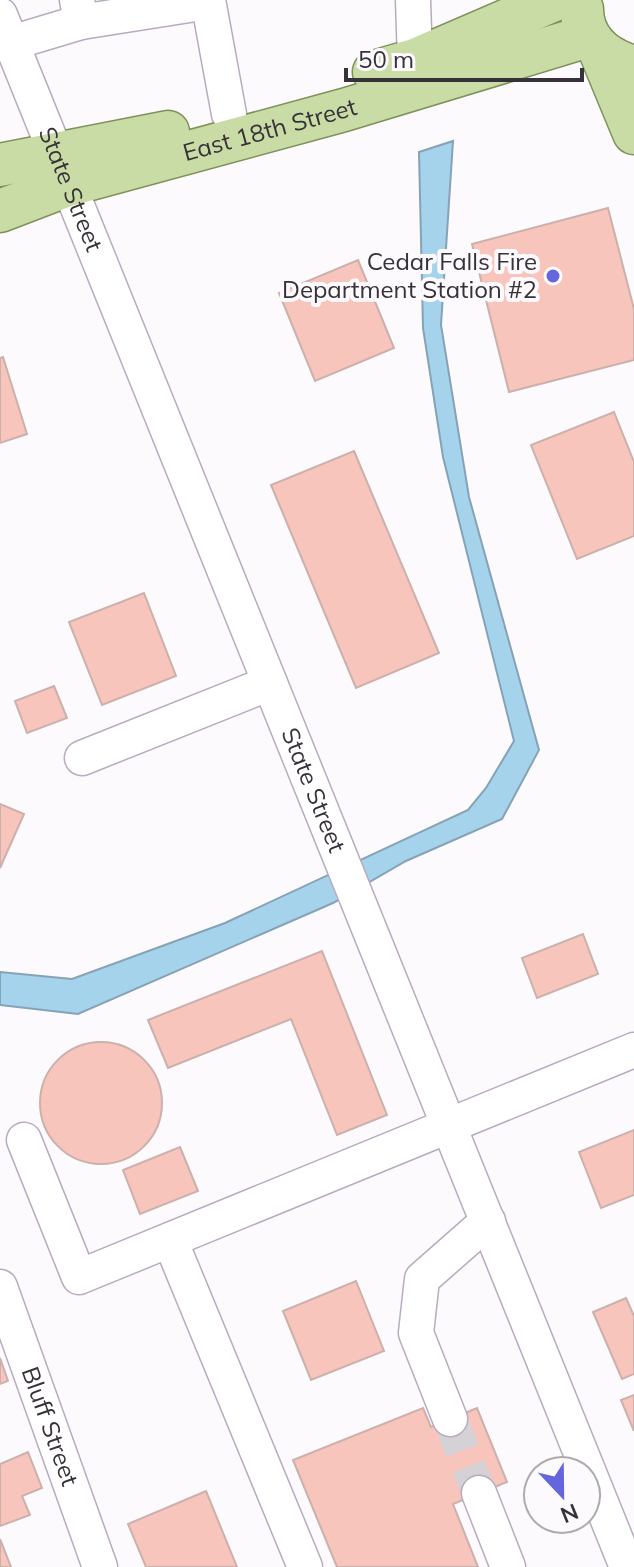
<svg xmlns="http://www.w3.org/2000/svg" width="634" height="1567" viewBox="0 0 634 1567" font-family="Mulish,sans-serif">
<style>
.water{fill:#a6d3ec;stroke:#85a2b6;stroke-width:2}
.building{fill:#f7c5bc;stroke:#cbb0ab;stroke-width:2}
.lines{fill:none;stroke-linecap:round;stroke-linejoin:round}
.minor-tunnel{stroke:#d5d2d7;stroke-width:34;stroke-dasharray:34 17;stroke-linecap:butt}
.minor-casing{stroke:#b8abbf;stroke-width:37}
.major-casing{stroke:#7e915a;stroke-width:45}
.minor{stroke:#fff;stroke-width:34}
.major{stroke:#c9dca6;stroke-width:42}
.poi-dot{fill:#6565de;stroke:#fdfafe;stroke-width:3}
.labels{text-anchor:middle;stroke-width:8;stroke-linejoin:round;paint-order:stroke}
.street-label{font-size:24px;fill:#373139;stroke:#fdfafe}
.poi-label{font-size:24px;fill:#373139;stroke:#fdfafe;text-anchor:end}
</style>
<rect width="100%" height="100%" fill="#fdfafe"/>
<path class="water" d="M453,141L441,325L469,497L539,750L502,819L406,861L333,903L78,1014L0,1005V972L72,979L225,923L468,810L486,788L514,741L443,457L423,328L419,152Z"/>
<path class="building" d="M608,208L634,309V360L509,392L472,244Z
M358,260L394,348L315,381L279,293Z
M3,357L27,434L0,443V358Z
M614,412L634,462V536L577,559L531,445Z
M354,451L439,653L356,688L271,485Z
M144,593L176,676L102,705L69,622Z
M54,686L67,718L27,733L15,701Z
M0,804L24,814L0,868Z
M583,934L598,974L537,998L522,958Z
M322,951L387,1115L337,1135L291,1019L168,1068L148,1020Z
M40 1103a61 61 0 1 1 122 0a61 61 0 1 1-122 0Z
M634,1130V1195L601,1208L579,1152Z
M180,1147L198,1191L140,1214L123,1170Z
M356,1281L384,1351L311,1380L283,1311Z
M626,1298L634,1316V1374L622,1379L593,1312Z
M0,1358L8,1381L0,1384Z
M634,1395V1431L621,1400Z
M423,1408L431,1427L477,1408L507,1482L453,1504L478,1567H337L293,1460Z
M28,1452L42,1488L22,1496L30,1515L0,1526V1464Z
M206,1491L237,1567H146L128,1524Z
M0,1539L11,1567H0Z"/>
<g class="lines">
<path class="minor-tunnel" d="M450,1419L479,1493"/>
<g class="minor-casing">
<g id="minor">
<path d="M77,0L81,22L208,2"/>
<path d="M208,0L229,114"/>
<path d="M413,0L415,60"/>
<path id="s1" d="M0,15L627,1567"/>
<path d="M11,43L81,22"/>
<path d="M82,758L270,683"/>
<path d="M24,1140L79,1277L634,1050"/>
<path d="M170,1240L305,1567"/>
<path id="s2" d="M0,1287L100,1567"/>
<path d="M450,1419L416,1333L422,1279L488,1221"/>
<path d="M479,1493L508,1567"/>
</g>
</g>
<g class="major-casing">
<g id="major">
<path d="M582,9C582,41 606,59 634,67"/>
<path d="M600,51L634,133"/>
<path d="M374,72L415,60L554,0"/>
<path d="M0,165L168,132"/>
<path id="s3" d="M0,211L68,185L344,110L588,36"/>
</g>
</g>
<use href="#minor" class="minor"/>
<use href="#major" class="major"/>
</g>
<circle class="poi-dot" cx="553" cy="276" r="8"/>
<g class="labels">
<g class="street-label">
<text dy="8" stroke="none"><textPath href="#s3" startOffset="282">East 18th Street</textPath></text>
<text dy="8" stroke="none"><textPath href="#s1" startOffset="188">State Street</textPath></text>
<text dy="8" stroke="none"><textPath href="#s1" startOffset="836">State Street</textPath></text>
<text dy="8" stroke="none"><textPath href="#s2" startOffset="148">Bluff Street</textPath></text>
</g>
<g class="poi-label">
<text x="537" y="270">Cedar Falls Fire<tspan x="537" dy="28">Department Station #2</tspan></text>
</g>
</g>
<g transform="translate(562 1495) rotate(158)"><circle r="38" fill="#fdfafe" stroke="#aeaaaf" stroke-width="2"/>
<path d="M0-6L14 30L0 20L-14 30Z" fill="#6565de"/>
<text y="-12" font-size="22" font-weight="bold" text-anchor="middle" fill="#373139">N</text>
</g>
<path d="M346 68v12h236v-12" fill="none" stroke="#373139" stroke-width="4"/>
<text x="358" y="68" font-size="24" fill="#373139" stroke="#fdfafe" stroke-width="6" paint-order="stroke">50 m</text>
</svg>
